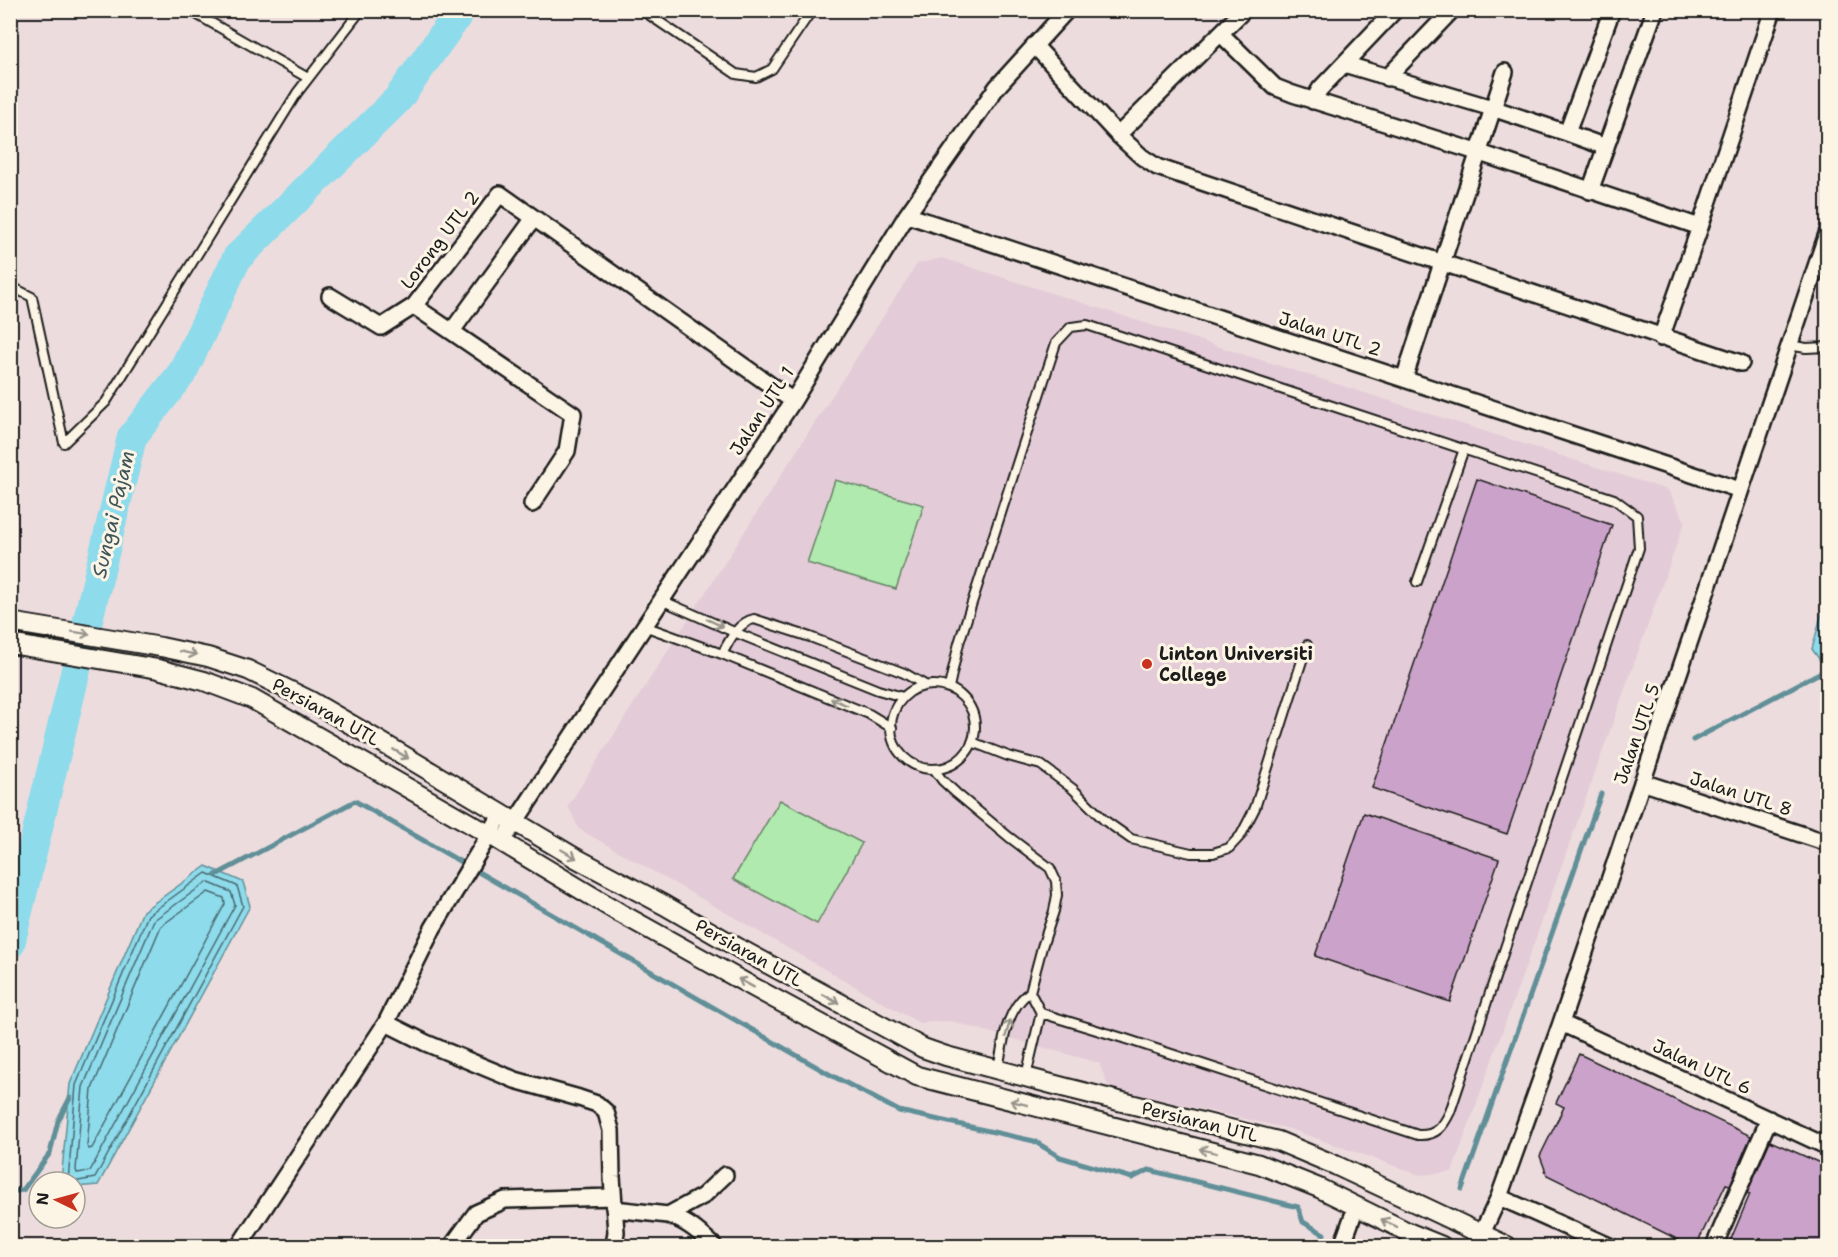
<svg xmlns="http://www.w3.org/2000/svg" width="1838" height="1257" viewBox="0 0 1838 1257" font-family="'Shantell Sans',sans-serif">
<style>
.built{fill:#e3cbd7}
.green{fill:#b0eaaf;stroke:#668366;stroke-width:1.5}
.water{fill:#8ddbeb;stroke:#608f98;stroke-width:1.5}
.lines{fill:none;stroke-linecap:round;stroke-linejoin:round}
.shore{stroke:#49686f;stroke-width:1.5}
.stream{stroke:#608f98;stroke-width:5}
.river{stroke:#8ddbeb;stroke-width:30}
.building{fill:#cba3ca;stroke:#1c1c1c;stroke-width:1.5}
.service-casing{stroke:#1c1c1c;stroke-width:12}
.minor-casing{stroke:#1c1c1c;stroke-width:20}
.tertiary-casing{stroke:#1c1c1c;stroke-width:22}
.service{stroke:#fcf5e5;stroke-width:8}
.minor{stroke:#fcf5e5;stroke-width:15}
.tertiary{stroke:#fcf5e5;stroke-width:18}
.oneway{stroke:#97938b}
.poi-dot{fill:#c8321e;stroke:#fcf5e5;stroke-width:2}
.labels{text-anchor:middle;stroke-width:6;stroke-linejoin:round;paint-order:stroke}
.street-label{font-size:18px;fill:#1c1c1c;stroke:#fcf5e5}
.poi-label{font-size:18px;font-weight:bold;fill:#1c1c1c;stroke:#fcf5e5;text-anchor:start}
.water-label{font-size:20px;font-style:italic;fill:#3e555a;stroke:#fcf5e5}
</style>
<rect width="100%" height="100%" fill="#eddcdd"/>
<filter id="ink" filterUnits="userSpaceOnUse"><feTurbulence type="fractalNoise" baseFrequency=".0167" numOctaves="2"/><feDisplacementMap in="SourceGraphic" scale="12" xChannelSelector="R" yChannelSelector="G"/><feConvolveMatrix kernelMatrix="1 2 1 2 8 2 1 2 1" color-interpolation-filters="sRGB"/></filter>
<g filter="url(#ink)">
<path class="built" d="M942,258L1668,490L1685,521L1452,1172L1420,1175L1290,1129L1109,1088L1099,1063L950,1021L919,1023L579,829L568,806L917,264Z"/>
<path class="green" d="M835,480L924,505L896,589L807,563Z
M780,800L862,843L817,924L733,879Z"/>
<path class="water" d="M1827,603V670L1812,649L1823,609Z
M206,866L243,882L250,906L98,1185L75,1187V1182H61L70,1084L143,911Z"/>
<g class="lines">
<path class="shore" d="M207,882L231,892L235,905L90,1171L77,1173L76,1170L83,1087L154,920Z
M208,892L224,898L225,904L92,1148L89,1149L87,1146L92,1089L161,926Z
M68,1182L76,1085L148,915L206,873L237,886L243,906L95,1178L73,1182"/>
<path class="stream" d="M1693,740L1827,669
M216,875L355,801L829,1074L899,1111L1034,1141L1060,1157L1132,1178L1149,1170L1298,1207L1303,1222L1324,1234
M1462,1189L1601,794
M10,1192L23,1190L50,1153L58,1121L70,1098
M1351,1242L1365,1246"/>
<path class="river" d="M10,944L132,437L182,373L237,258L398,99L461,10"/>
</g>
<path class="building" d="M1477,479L1612,525L1507,834L1372,788Z
M1364,813L1499,859L1450,1002L1315,956Z
M1579,1054L1751,1136L1730,1185L1726,1184L1696,1246H1691L1547,1175L1540,1156L1564,1107L1556,1103Z
M1770,1141L1827,1166V1246H1728L1750,1194L1747,1193Z"/>
<g class="lines">
<g class="service-casing">
<path id="service" d="M189,10L308,78
M642,10L736,74L756,77L772,69L812,10
M10,286L32,297L64,443L106,402L297,93L361,10
M1789,345L1806,348L1828,347
M1417,582L1464,449
M661,600L734,632L878,690L903,697
M644,626L722,654L869,714L892,728
M722,654C730,640 737,623 754,619L810,637L904,673L925,685
M891 727a42 42 0 1 1 84 0a42 42 0 1 1-84 0Z
M972,742L1008,756L1041,765L1073,789L1104,820L1131,839L1191,853H1213L1229,848L1241,835L1255,808L1307,645
M934,769L942,780L956,793L1009,837L1050,868L1056,881L1057,895L1054,911L1042,947L1030,992L1041,1013L1126,1039L1418,1135C1436,1136 1443,1127 1450,1112L1639,548L1637,516L1614,499L1087,325L1071,327L1056,343L959,643L949,687
M998,1069C1003,1043 1006,1008 1030,992
M1026,1076L1041,1013"/>
</g>
<g class="minor-casing">
<path id="minor" d="M1221,34L1275,87L1293,94L1477,152L1700,227
M1034,45L1118,135L1142,157L1157,167L1741,363
M1344,64L1492,108L1567,133
M1387,78L1452,10
M1313,101L1320,89L1395,10
M1118,135L1244,10
M1606,147L1567,133L1612,10
M1590,191L1655,10
M907,215L1740,490
M330,296L381,327L414,306L500,194L793,401
M414,306L573,414L567,451L532,504
M452,331L534,218
M1661,338L1700,227L1773,10
M1404,379L1505,72
M1642,782L1828,843
M502,842L793,401L907,215L997,87L1067,10
M386,1023L426,1043L515,1080L579,1098L597,1104L606,1112L611,1130L612,1177L616,1232L614,1246
M1561,1023L1828,1147
M1499,1197L1609,1246
M614,1209L668,1215L703,1196L725,1175
M668,1215C688,1222 699,1232 714,1246
M239,1246L386,1023L433,928L501,815
M452,1246L476,1213L505,1200L613,1197
M1342,1246L1356,1207
M1476,1246L1499,1197L1561,1023L1828,231
M1714,1246L1769,1119"/>
</g>
<g class="tertiary-casing">
<path id="tertiary" d="M10,622L161,647L208,657L248,670L309,700L376,739L574,857L664,905L742,950L923,1048L946,1056L1063,1087L1278,1141L1335,1165L1507,1246
M10,644L158,669L204,681L252,699L490,835L620,913L744,982L917,1076L1259,1164L1319,1188L1410,1233L1442,1246"/>
</g>
<use href="#service" class="service"/>
<use href="#minor" class="minor"/>
<use href="#tertiary" class="tertiary"/>
</g>
<defs><path id="oneway-shaft" d="M-6 0H5M1.5-3L5.5 0L1.5 3" fill="none" stroke-width="1.6" stroke-linecap="round" stroke-linejoin="round" transform="scale(1.5)"/></defs>
<g class="oneway">
<use href="#oneway-shaft" transform="translate(715 623) rotate(25)"/>
<use href="#oneway-shaft" transform="translate(81 633) rotate(9)"/>
<use href="#oneway-shaft" transform="translate(188 653) rotate(12)"/>
<use href="#oneway-shaft" transform="translate(839 702) rotate(-158)"/>
<use href="#oneway-shaft" transform="translate(401 754) rotate(31)"/>
<use href="#oneway-shaft" transform="translate(569 854) rotate(30)"/>
<use href="#oneway-shaft" transform="translate(746 983) rotate(-151)"/>
<use href="#oneway-shaft" transform="translate(831 999) rotate(29)"/>
<use href="#oneway-shaft" transform="translate(1008 1028) rotate(-74)"/>
<use href="#oneway-shaft" transform="translate(1019 1103) rotate(-166)"/>
<use href="#oneway-shaft" transform="translate(1208 1151) rotate(-166)"/>
<use href="#oneway-shaft" transform="translate(1389 1223) rotate(-154)"/>
</g>
</g>
<circle class="poi-dot" cx="1147" cy="664" r="6"/>
<g class="labels">
<g class="street-label">
<text transform="translate(440 240) rotate(-53)" y="6">Lorong UTL 2</text>
<text transform="translate(1330 334) rotate(18)" y="6">Jalan UTL 2</text>
<text transform="translate(762 411) rotate(-57)" y="6">Jalan UTL 1</text>
<text transform="translate(326 712) rotate(29)" y="6">Persiaran UTL</text>
<text transform="translate(1637 734) rotate(-71)" y="6">Jalan UTL 5</text>
<text transform="translate(1741 794) rotate(18)" y="6">Jalan UTL 8</text>
<text transform="translate(749 953) rotate(29)" y="6">Persiaran UTL</text>
<text transform="translate(1702 1067) rotate(25)" y="6">Jalan UTL 6</text>
<text transform="translate(1200 1122) rotate(14)" y="6">Persiaran UTL</text>
</g>
<g class="poi-label">
<text x="1159" y="660">Linton Universiti<tspan x="1159" dy="21">College</tspan></text>
</g>
<g class="water-label">
<text transform="translate(113 514) rotate(-77)" y="7">Sungai Pajam</text>
</g>
</g>
<rect width="1838" height="1257" fill="none" stroke="#fcf5e5" stroke-width="36"/>
<rect x="18" y="18" width="1802" height="1221" fill="none" stroke="#1c1c1c" stroke-width="2" filter="url(#ink)"/>
<g transform="translate(57 1200) rotate(275)"><circle r="28" fill="#fcf5e5" stroke="#a29e95" stroke-width="1.5"/>
<path d="M0-4.5L10 22L0 15L-10 22Z" fill="#c8321e"/>
<text y="-9" font-size="16" font-weight="bold" text-anchor="middle" fill="#1c1c1c">N</text>
</g>
</svg>
